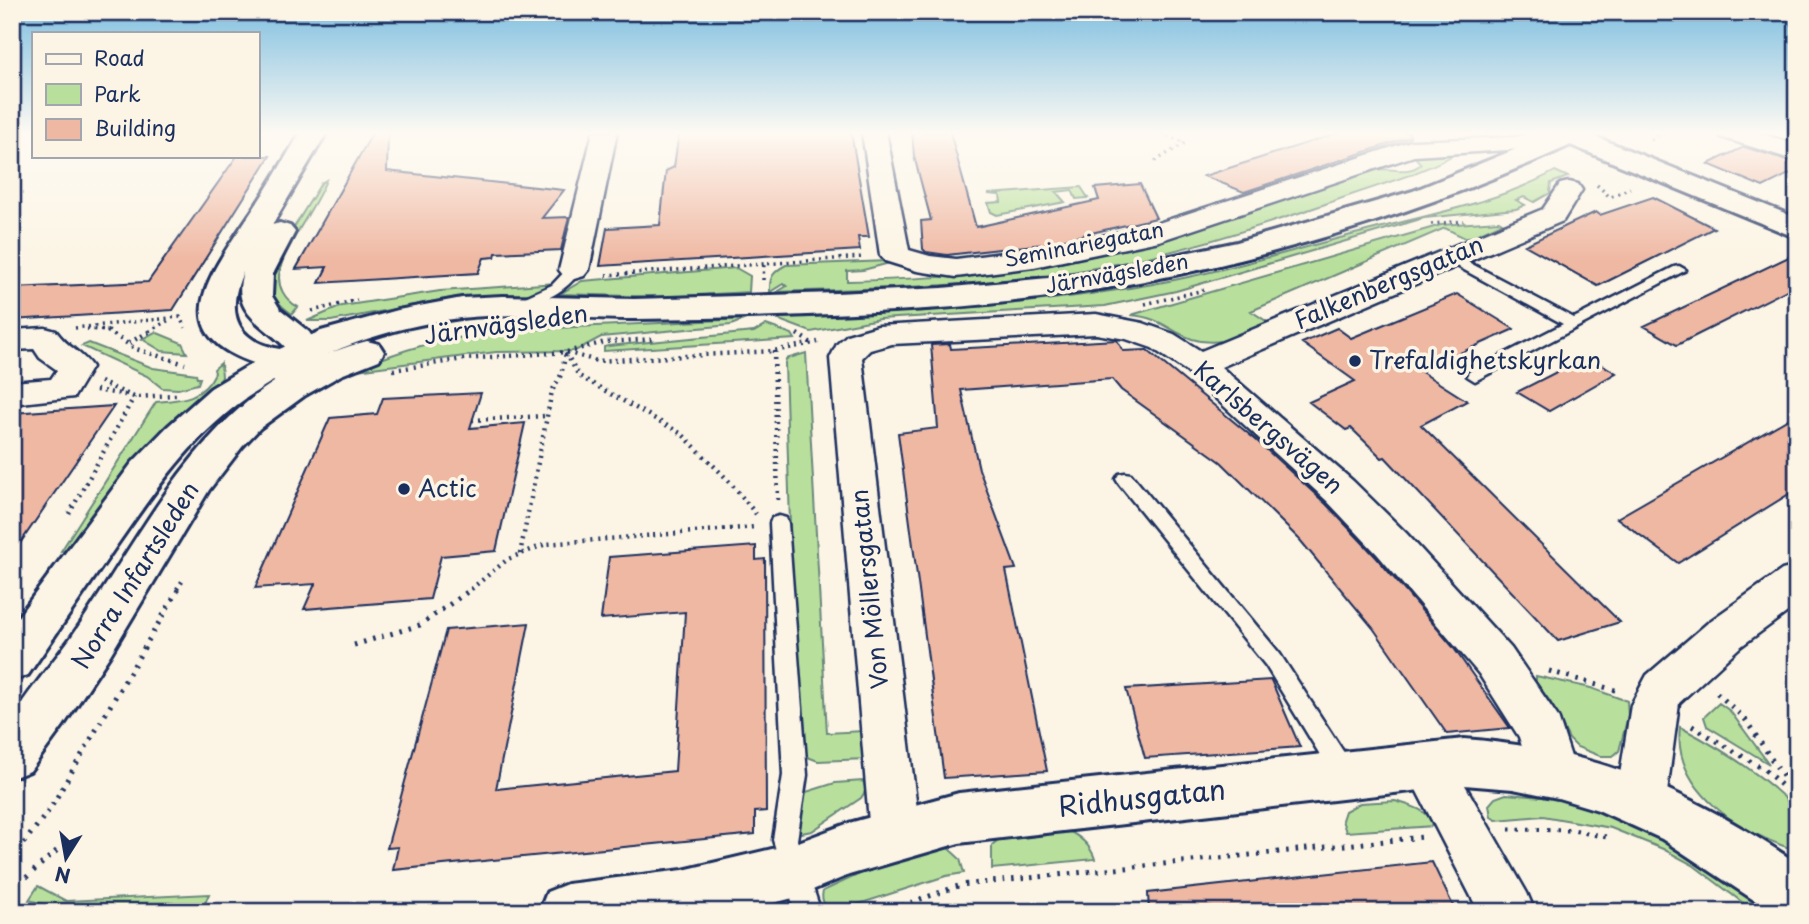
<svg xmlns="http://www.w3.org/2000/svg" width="1809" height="924" viewBox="0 0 1809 924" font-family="'Playpen Sans',sans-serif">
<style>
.green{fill:#b8e09c;stroke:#6a887d;stroke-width:2}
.building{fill:#efb8a3;stroke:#1b2f5e;stroke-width:2}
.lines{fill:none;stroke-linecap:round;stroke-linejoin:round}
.lane-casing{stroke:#1b2f5e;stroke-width:5}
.street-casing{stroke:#1b2f5e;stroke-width:5}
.secondary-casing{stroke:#1b2f5e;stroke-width:6}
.highway-casing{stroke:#1b2f5e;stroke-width:6}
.path-far2{stroke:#1b2f5e;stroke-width:3.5;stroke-dasharray:2 4.5;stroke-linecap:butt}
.path-far1{stroke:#1b2f5e;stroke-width:4.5;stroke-dasharray:2 5;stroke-linecap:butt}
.path{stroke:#1b2f5e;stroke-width:5;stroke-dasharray:2.5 7;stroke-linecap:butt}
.lane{fill:#fcf5e5;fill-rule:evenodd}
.street{fill:#fcf5e5;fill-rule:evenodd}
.secondary{fill:#fcf5e5;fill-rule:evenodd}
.highway{fill:#fcf5e5;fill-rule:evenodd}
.poi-dot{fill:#1b2f5e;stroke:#fcf5e5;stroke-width:2.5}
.labels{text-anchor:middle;stroke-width:7;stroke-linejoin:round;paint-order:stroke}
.far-street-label{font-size:21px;fill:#1b2f5e;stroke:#fcf5e5}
.street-label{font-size:24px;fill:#1b2f5e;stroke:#fcf5e5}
.poi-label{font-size:24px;fill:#1b2f5e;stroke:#fcf5e5;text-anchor:start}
.near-street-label{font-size:28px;fill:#1b2f5e;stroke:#fcf5e5}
</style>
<rect width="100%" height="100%" fill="#fcf5e5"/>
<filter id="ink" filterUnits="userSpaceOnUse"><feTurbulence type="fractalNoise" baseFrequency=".0143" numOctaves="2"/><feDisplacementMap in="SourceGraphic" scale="14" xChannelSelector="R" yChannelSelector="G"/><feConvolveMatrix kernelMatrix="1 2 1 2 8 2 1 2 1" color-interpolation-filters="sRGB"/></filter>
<g filter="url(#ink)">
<path class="green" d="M1462,150C1423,174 1378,185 1334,201C1239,234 1143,264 1042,276C954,287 865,289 777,292L787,286L783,284L770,292C769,277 773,272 786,265L888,261L890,263L863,270L847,271V281C915,279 982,276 1048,265C1159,245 1263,206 1370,171C1387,165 1407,177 1421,164L1414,156Z
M1555,171L1568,177L1551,183L1550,193L1534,202L1524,197L1516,200L1525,205L1516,209L1424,218L1176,291L1105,306L879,319L811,332L774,318C908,313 1042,306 1174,280C1236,268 1297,249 1359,233C1421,216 1498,203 1555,171Z
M326,180C316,207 285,245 280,270C276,286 285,300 298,307L292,314C282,307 270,297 270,284C269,261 309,205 321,183Z
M1081,187L1088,198L1076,199L1072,190L1056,192L1065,202L997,215L991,212L988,203L1001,202L1000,195L988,194Z
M1499,221L1502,223L1467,239L1445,228L1251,311L1272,325C1246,334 1219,348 1192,339C1167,330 1162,318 1131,315L1441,225Z
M736,268L750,276L749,292L663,297L560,294L582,281Z
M557,283L531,294L462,296L331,321H307L342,306L440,291Z
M746,319L731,325L601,337L575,351L496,352L357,370C425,335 501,331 575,327C632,324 689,322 746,319Z
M766,325L792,334L795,339L604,351V347L608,346L754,332Z
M155,332L182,343L187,353L162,351L142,339Z
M89,343L153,368L196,374L197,378H200L198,384L178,389L162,388L147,376L82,346Z
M806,353L827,733L863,731L866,759L818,761L805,756L793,620L785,363L786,359Z
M221,363L222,377L216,387L72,550L61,551L156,402C181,400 203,399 215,373L214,369Z
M1536,676L1591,688L1627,701L1628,716L1619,751L1613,756H1600L1577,747L1569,739L1551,703L1536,682Z
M1719,703L1730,711L1769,764L1707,726L1704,717Z
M1680,727C1722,749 1764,775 1797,810V850C1743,836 1672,790 1680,727Z
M863,781L866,790L861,798L812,831L801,833L796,821L803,793L835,783Z
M1506,794L1554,798L1598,810L1664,836L1774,912H1755L1693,865L1663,849L1611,828L1543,816L1496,820L1491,817L1489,805L1495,798Z
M1395,801C1409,805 1430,810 1434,826L1346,832L1342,820L1345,811L1360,803Z
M1066,830C1080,836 1090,844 1095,859L992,869V845L998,840Z
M946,846L960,859L964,873L946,876L840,910L829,909C823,903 821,899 823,891L879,865Z
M38,886L66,901L209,894L202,910L72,912L29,900Z"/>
<path class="building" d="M373,132H388L387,171L564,190L542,218L569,217L561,250L496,253L495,257L484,258L478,273L319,283L327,267L296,269Z
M679,132H851L869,237H858L860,250L600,266L607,228L660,225L666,171L674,167Z
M912,132H950L976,227L1099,200L1095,188L1140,184L1156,218L1044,244L947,255L926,252L923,249L921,221L931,220L914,156Z
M1341,132H1409L1410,137L1244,192L1204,176Z
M1744,147L1797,163V170L1763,187L1708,164Z
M237,156H270L173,310L12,320V288L148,282Z
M1653,197L1714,228L1598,286L1525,245L1596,212L1600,215Z
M1797,253V285L1677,345L1644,326Z
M1457,294L1514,329L1420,371L1467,401L1421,425L1620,622L1558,641L1385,457L1382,458L1351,428L1346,430L1309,402L1355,381L1302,343L1337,328L1351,338Z
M1117,340L1123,351L1147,350L1256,440L1326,504L1376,557L1453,647L1510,728L1447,734L1373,628L1300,540L1221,462L1121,390L1112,379L961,390L979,469L1016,569L1006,570L1047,771L944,778L898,433L938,428L931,345L950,344L951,349Z
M1588,356L1616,373L1549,411L1517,392Z
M481,393L470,428L525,423L496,551L441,556L430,599L304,609L315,584L255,588L330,418L377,414L383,398Z
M114,406L12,555V413Z
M1797,414V489L1678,563L1617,518Z
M756,546V560L765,559L766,811L755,812V834L393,870L398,847L387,848L446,630L529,623L496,789L675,771L685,612L601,619L609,557Z
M1271,680L1300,747L1145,758L1126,689Z
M1432,862L1456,912H1149L1148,893Z"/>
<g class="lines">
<g class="lane-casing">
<path id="lane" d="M1451,253L1574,318L1674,267L1679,266L1686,270L1475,381L1467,376L1469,372L1563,324L1446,260L1444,257Z
M574,266L581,270C565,293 545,301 519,307L512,303L552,285L569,267Z
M1125,473L1131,474L1280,654L1352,765L1355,773L1352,781L1344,784L1336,781L1266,666L1119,484L1116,479L1119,474Z
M779,516L786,518L788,523L807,775L797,840L821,912H795L773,840L783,775L770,523L772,518Z"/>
</g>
<g class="street-casing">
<path id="street" d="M593,132H617L589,270L584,276L574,279L564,276L559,270Z
M862,132H886L909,250L930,256L956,259L1034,249L1143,228L1411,141L1515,137L1533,133L1568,136L1571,141L1568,146L1414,156L1159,241L1034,267L956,277L917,271L885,261L880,255Z
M1718,132H1756L1797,145V161L1721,137Z
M1569,182L1578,184L1582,190L1563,221L1221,367L1353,481L1406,533L1511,648L1558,717L1576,772L1569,788L1552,794L1535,788L1519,737L1479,674L1378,555L1327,501L1186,371L1152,348L1126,339L1096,334L892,344L870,350L862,358L920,834L913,851L895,859L877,851L870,834L830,358L837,344L847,335L878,326L1096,314L1143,323L1174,334L1201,351L1543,209L1560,184Z
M45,328L56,331C68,348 82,352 92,367L74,397L12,404V382L51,379L57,370L40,358L34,349L12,350V330Z
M1797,566V605L1740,647L1679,703L1666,800L1658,817L1641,823L1624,817L1616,800L1631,705L1647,675L1710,621L1782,570Z
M1429,746L1446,752L1527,893L1535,912H1479L1405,768L1412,752Z"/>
</g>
<g class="secondary-casing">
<path id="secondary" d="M301,132H327L272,225L280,223L290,226L295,232L273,274L272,296L280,309L309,332L322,353L327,354L332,362L327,370L313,373C302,388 296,392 278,387L272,379L278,370C161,342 201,286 250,214C268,188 284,159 301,132ZM243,272C230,315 265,324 288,350C238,345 224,316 243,272Z
M1547,132H1584L1797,218V238L1551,137Z
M1464,739C1595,749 1688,790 1797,863V912H1772L1662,839L1598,810L1558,798L1513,789L1464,785L959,843L849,875L793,898L739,912H539L547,892L567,884L683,870L793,844L849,823L959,793Z"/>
</g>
<g class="highway-casing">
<path id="highway" d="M1558,132H1592L1588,137C1388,231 1162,292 941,308C840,315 737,318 635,319C578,319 518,311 461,318C388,327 319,352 257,391C195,430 153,493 112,552C84,593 56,634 28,675L12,681V625L132,463L167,427L211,388L268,354L321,331L398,310L462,298L503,296L634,299L836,293L942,288L1080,275L1237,242L1413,191Z
M367,341L379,344L384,352L379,360L341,375L304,396L260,428L242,447L209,490L110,655L63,726L30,771L12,778C12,760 8,737 12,719C14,710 65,647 74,633C158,512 210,382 367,341Z"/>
</g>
<path class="path-far2" d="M1648,132L1658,136
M1651,140L1666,132
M1155,161L1185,143L1158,132
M1597,185L1610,197L1630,188
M1431,224L1464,221
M606,275L863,257
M763,280L764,263
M1145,304L1208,289
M312,311L357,300
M75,328L180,317L185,328
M87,329L108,331
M149,331L171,319"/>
<path class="path-far1" d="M101,330H106L136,349L185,364
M797,334L813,344
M129,343L152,330
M774,351L778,500
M567,352L605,342L655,339
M566,353L579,376L682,434L728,480L756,514
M393,370L464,359L566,352L597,361L774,351L818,342
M100,382L134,397L176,395
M96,390L125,395
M472,420L546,416
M69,514L134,397
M520,554L552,391L561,375L566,353
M177,589L183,580
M471,589L508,559L546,544L755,527"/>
<path class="path" d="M354,645L420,625L473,588
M1549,671L1618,691
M1717,693L1745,719L1796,796
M1692,726L1765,770L1797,800
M1509,829L1573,830L1611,838
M12,858L50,809L179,588
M12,890L63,845
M884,912L961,885L1423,837"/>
<use href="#lane" class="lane"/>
<use href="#street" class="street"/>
<use href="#secondary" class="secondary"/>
<use href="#highway" class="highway"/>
</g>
</g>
<linearGradient id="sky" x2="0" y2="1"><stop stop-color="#7dbee0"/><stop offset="0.51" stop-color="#fefaf3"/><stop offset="1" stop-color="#fefaf3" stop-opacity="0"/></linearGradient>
<rect width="1809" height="261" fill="url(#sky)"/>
<g class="poi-dot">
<circle cx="1355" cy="361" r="7"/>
<circle cx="404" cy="489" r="7"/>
</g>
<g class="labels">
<g class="far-street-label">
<text transform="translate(1084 245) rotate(-11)" y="7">Seminariegatan</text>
<text transform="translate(1117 274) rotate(-10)" y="7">Järnvägsleden</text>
</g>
<g class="street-label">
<text transform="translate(1389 283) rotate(-23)" y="8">Falkenbergsgatan</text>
<text transform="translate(506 325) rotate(-8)" y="8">Järnvägsleden</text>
<text transform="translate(1268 428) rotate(41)" y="8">Karlsbergsvägen</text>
<text transform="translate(136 576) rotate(-58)" y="8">Norra Infartsleden</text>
<text transform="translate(870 589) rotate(-96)" y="8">Von Möllersgatan</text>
</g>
<g class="poi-label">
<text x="1369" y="369">Trefaldighetskyrkan</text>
<text x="418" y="497">Actic</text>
</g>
<g class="near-street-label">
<text transform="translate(1142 798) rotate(-6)" y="10">Ridhusgatan</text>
</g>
</g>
<rect width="1809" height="924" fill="none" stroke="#fcf5e5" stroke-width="42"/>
<rect x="21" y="21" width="1767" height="882" fill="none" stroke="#1b2f5e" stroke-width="2.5" filter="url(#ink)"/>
<rect x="32" y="32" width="228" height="126" fill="#fcf5e5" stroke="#a2a6af" stroke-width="2"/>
<rect x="46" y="54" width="35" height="10" fill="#fcf5e5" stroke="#a2a6af" stroke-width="2"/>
<text x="94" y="66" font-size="21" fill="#1b2f5e">Road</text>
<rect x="46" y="84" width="35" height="21" fill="#b8e09c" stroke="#a2a6af" stroke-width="2"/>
<text x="94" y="102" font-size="21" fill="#1b2f5e">Park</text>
<rect x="46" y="119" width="35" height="21" fill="#efb8a3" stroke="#a2a6af" stroke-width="2"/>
<text x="94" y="136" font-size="21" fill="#1b2f5e">Building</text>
<g transform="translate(66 858) rotate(191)" stroke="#fcf5e5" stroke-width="5" paint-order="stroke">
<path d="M0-5L12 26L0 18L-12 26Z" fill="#1b2f5e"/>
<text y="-10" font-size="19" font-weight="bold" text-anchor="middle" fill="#1b2f5e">N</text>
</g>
</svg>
